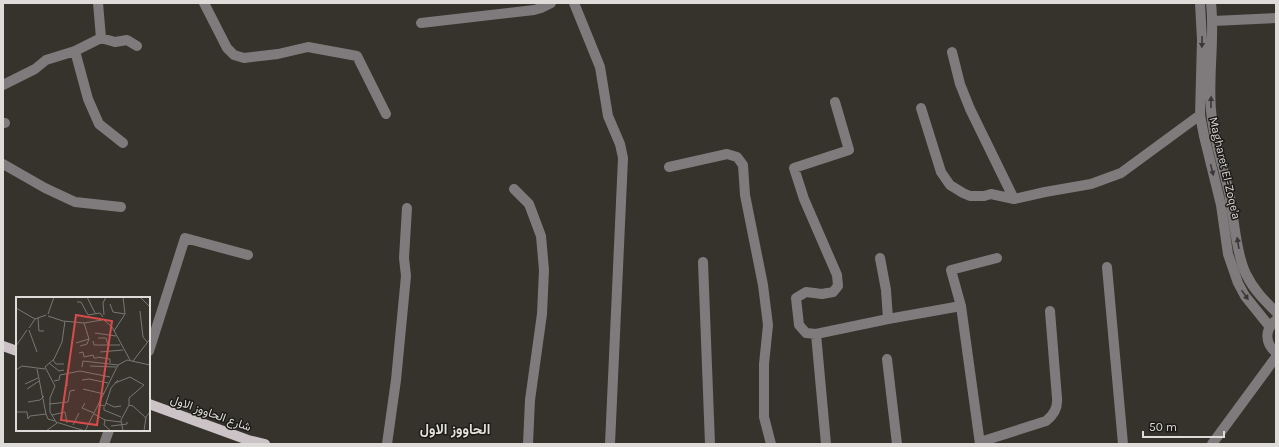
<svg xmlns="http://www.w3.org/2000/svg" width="1279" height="447" viewBox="0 0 1279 447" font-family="Karla,Vazirmatn,sans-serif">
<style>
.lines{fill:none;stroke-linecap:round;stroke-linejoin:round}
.minor{stroke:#7f7b7d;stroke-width:10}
.major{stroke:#ccc3c7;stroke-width:10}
.oneway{fill:#3a3836}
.labels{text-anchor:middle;stroke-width:3;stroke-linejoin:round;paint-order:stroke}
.street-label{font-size:12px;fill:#dddcd8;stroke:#1c1b18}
.quarter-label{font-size:14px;font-weight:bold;fill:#e4e2d9;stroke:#1c1b18}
.inset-road{fill:none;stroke:#787771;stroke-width:1}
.view{fill:#d74c4b;fill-opacity:0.15;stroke:#d74c4b;stroke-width:2}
.inset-edge{fill:none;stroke:#dddcd8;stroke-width:2}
</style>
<rect width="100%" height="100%" fill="#35332c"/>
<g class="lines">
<path class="minor" d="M204,3L227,48L234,55L244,58L278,54L308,47L357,56L386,114
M574,3L600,67L608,116L620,144L623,158L610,444
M1200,3L1202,40L1200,115L1204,136L1221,205L1228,254L1238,283L1245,296L1270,327
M1211,3C1215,39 1208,74 1211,110C1213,138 1223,165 1229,193C1234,217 1236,253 1246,274C1253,289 1264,300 1276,312
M1213,21L1276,18
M421,23L534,10L541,8L551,3
M101,38L115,42L127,40L137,46
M75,51L88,99L99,124L123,143
M952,52L960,84L970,109L1014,199
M3,85L35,69L46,60L75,51L101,38L98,3
M835,102L849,150L794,168L804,199L837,275L838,286L833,292L822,294L806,292L796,298L799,325L806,333L816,334L888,319L961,306
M921,108L941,172L950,185L963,193L970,196H984L991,194L1014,199L1045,192L1091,184L1121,173L1200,115
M3,123H5
M3,164L45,188L75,202L121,207
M669,167L727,154L737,157L743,165L745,195L763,285L768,325L764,364V417L771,444
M514,189L529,204L541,236L544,270L542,314L530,400L528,444
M880,258L886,290L888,319
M703,262L710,444
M1107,267L1123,444
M1276,320C1264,330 1265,343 1276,353
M816,334L826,444
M149,351L185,238L248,255
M887,359L897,444
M980,442L1046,421C1054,415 1058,408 1057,398L1050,311
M104,444L109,430
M387,444L396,380L406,276L404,258L407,208
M980,444L961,306L951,270L997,258
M1212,444L1276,357"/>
<path class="major" d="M3,346L17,351
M149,404L248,440L265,444"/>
</g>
<defs><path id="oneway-solid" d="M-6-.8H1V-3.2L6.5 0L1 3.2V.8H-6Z"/></defs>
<g class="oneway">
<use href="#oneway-solid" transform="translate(1202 42) rotate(91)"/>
<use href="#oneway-solid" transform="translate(1211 102) rotate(-89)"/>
<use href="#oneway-solid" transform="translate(1212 170) rotate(76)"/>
<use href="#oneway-solid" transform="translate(1238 243) rotate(-99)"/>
<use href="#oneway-solid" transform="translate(1245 295) rotate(55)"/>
</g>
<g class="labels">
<g class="street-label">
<text transform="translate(1225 168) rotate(77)" y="4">Magharet El-Zoqe'a</text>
<text transform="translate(211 413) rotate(20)" y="4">شارع الحاووز الاول</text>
</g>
<g class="quarter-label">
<text x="455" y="434">الحاووز الاول</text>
</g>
</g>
<g transform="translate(16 297)">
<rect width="134" height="134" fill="#35332c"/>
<path class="inset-road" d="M71,0L79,16M124,0L134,10M61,5H65L72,18L84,16L87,20M94,7L97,15L109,17M0,11L19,22M124,14L127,40L131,45M32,17L38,0M88,18L87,6L90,0M32,19L47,24L68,26L86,23M22,21L23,34H28M88,23L96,30L114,63M49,24L46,45L38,62L29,70L39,89L34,101V115L40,125L69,134M13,31L19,22L30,18M13,33L21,55M98,34L109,17L107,0M79,36L100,39M82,41H90L92,48M77,44L78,48H104M60,46L73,42M0,49L11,33M64,49L71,47L73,42L68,26M84,55L107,53M63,56L67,55L68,60L77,58L78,61H81M81,60L94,62V66M37,63L40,67H48M117,64L134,42M33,66L43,74L48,73M74,69L100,70M66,70L67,64L102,68M21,72L30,117L32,122L39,124M0,73L6,69L29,72M51,76V89M66,83L73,82L92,86M38,84L43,83L44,78L64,74L94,80M99,86L114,80L128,88L113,101V108M9,87L22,81M11,92L23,84M67,92L88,97M12,105L24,103L28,99M69,106L66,111L78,116M90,106L98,110L105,109M33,107L52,105L54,94L59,93M84,108L89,109L95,91L102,83M88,110V113L105,120M0,115H11L12,122L14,119L30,117M78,117L89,123L105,125M36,118L49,115L51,126M89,123L88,128L95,134M57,128L63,116M95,129L111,127V125M30,134L41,126M69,134L102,68L111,63L134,68M107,134L105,123L113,108L117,109L130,121M128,134L130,120L134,115"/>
<path class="view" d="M60,18L96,24L81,128L45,123Z"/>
<rect width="134" height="134" class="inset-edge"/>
</g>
<rect width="1279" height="447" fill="none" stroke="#dddcd8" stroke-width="8"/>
<path d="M1143 431v6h81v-6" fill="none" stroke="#dddcd8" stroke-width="2"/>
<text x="1149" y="431" font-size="12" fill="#dddcd8" stroke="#1c1b18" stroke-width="3" paint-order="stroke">50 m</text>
</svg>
